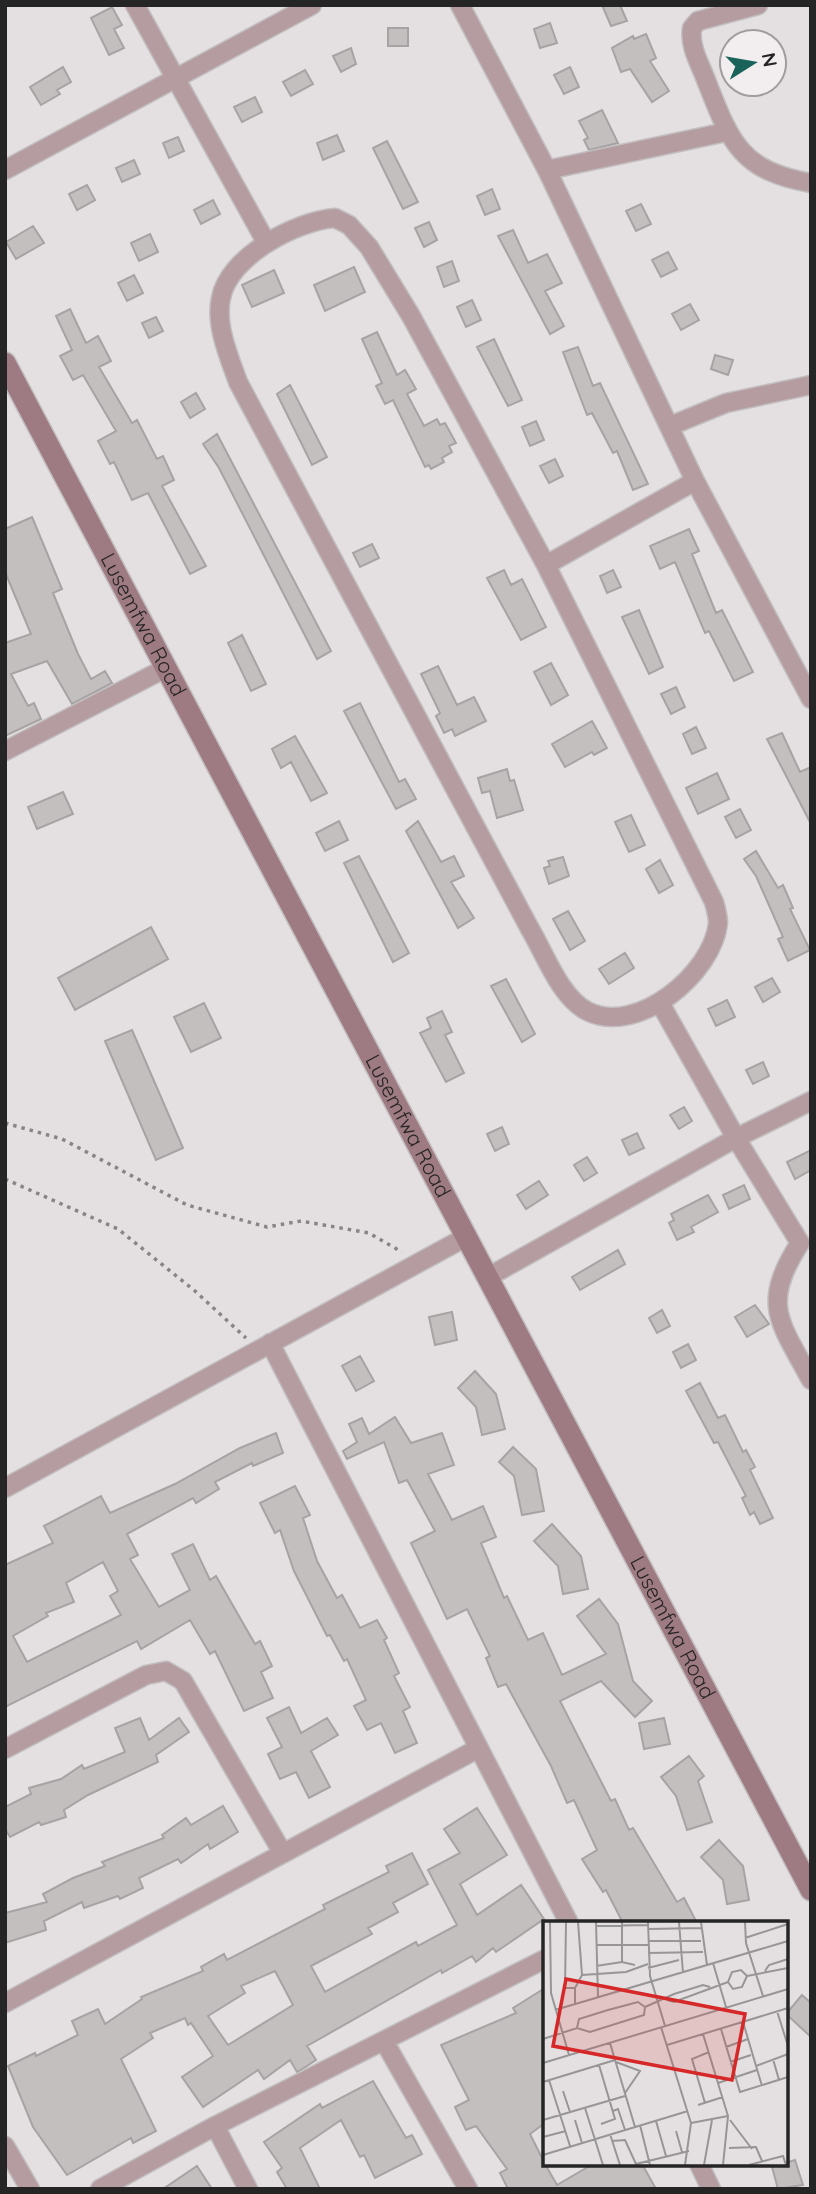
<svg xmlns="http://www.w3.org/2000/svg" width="816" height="2194" viewBox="0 0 816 2194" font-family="Quicksand,sans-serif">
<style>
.building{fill:#c3bfbf;stroke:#a7a3a4;stroke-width:2;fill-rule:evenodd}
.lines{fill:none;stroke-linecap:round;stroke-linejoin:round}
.street-casing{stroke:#c2bebf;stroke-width:21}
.secondary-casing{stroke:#c2bebf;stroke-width:24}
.path{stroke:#888586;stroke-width:3.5;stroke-dasharray:3.5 5;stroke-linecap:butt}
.street{stroke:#b59ca1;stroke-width:18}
.secondary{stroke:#9e7a82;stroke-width:21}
.labels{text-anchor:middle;stroke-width:7;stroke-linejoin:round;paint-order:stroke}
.street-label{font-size:21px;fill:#262525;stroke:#f2edee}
.inset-road{fill:none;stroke:#989596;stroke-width:2}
.view{fill:#d62828;fill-opacity:0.15;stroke:#d62828;stroke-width:3.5}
.inset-edge{fill:none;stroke:#262525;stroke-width:3.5}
</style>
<rect width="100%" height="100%" fill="#e4e0e1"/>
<path class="building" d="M602,5H620L627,21L611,26Z
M112,7L122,25L114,29L124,48L109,55L91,18Z
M550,23L557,43L540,48L534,29Z
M388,28H408V46H388Z
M646,34L656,58L650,61L669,91L652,102L630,69L621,72L612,48L633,36L634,39Z
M351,48L356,64L341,72L333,56Z
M63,67L71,82L57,90L60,94L41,105L30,87Z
M570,67L579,87L564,94L554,75Z
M305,70L313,84L291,96L283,82Z
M255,97L262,112L242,122L234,107Z
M602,110L618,143L589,150L584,140L588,138L579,121Z
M337,135L344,151L323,160L317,143Z
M178,137L184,151L169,158L163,143Z
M387,141L418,202L403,209L373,148Z
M134,160L140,174L122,182L116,168Z
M87,185L95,200L77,210L69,194Z
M492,189L500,209L485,215L477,196Z
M213,200L220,214L201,224L194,210Z
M641,204L651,224L636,231L626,211Z
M429,222L437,240L424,247L415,228Z
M33,226L44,243L16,259L6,242Z
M513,230L528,263L547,254L562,283L545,291L564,326L550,334L498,236Z
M150,234L158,252L139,261L131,243Z
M668,252L677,269L661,277L652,260Z
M452,261L459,281L444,287L437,267Z
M354,267L365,292L325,311L314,285Z
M274,270L284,293L252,307L242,285Z
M134,275L143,293L127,301L118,283Z
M472,300L481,320L466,327L457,307Z
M690,304L699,320L681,330L672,314Z
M70,309L86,343L98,336L111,361L99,367L132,423L137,420L157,459L163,456L174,480L162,486L206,566L190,574L148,493L132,500L114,462L110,464L98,441L116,431L83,375L73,380L60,356L72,350L56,316Z
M156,317L163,331L149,338L142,323Z
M377,332L397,375L405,370L416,389L407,394L424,426L437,419L440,425L445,423L456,443L449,446L452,452L442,458L444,462L431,469L429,465L425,467L393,400L385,404L376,386L382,383L362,339Z
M494,339L522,400L508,406L477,347Z
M578,347L593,386L600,383L648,484L633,490L617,451L613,453L592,413L587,415L563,352Z
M715,355L733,360L728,375L711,369Z
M290,385L327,457L312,465L277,394Z
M196,393L205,409L190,418L181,402Z
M536,421L544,440L530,446L522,427Z
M217,434L331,651L317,659L219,468L203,444Z
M555,459L563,476L549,483L540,466Z
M32,517L62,589L53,593L78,654L91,679L105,671L112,683L72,704L47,661L11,674L28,706L34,703L41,719L5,736V643L31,634L5,572V529Z
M689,529L699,551L692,554L716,613L722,610L753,672L734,681L709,631L705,633L675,562L660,569L650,546Z
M372,544L379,558L360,567L353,553Z
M504,570L511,585L522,579L546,627L521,640L487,578Z
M613,570L621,587L607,593L600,576Z
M639,610L663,667L649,674L622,617Z
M242,635L266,684L251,691L228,643Z
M551,663L568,695L551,705L534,672Z
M438,666L457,705L474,697L486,721L455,736L452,729L444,733L436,716L440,713L421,674Z
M676,687L685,707L671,714L661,694Z
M360,703L399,782L405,779L416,799L396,809L344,711Z
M592,721L607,748L594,755L592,752L565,767L552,744Z
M696,727L706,748L692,754L683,734Z
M782,733L800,772L811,767V824L767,739Z
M295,736L327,793L311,801L291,762L281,768L272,749Z
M507,769L510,781L514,780L523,810L497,818L490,791L482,793L478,778Z
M717,773L729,799L698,814L686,788Z
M63,792L73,814L37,829L28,807Z
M740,809L751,830L736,838L725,817Z
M631,815L645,845L629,852L615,822Z
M339,821L348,840L325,851L316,833Z
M418,821L441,862L454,856L464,876L451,882L474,918L458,928L406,831Z
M756,851L778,888L783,885L793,908L790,909L810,950L788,961L778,939L783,937L756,876L744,859Z
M359,856L409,953L393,962L344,863Z
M563,857L569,876L549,884L544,868L550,866L548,861Z
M660,860L673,885L659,893L646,869Z
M568,911L585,941L570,950L553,919Z
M151,927L168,959L75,1010L58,978Z
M625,953L634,968L609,984L599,969Z
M772,978L780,992L763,1002L755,987Z
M506,979L535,1034L522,1042L491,986Z
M727,1000L735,1017L716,1026L708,1009Z
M204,1003L221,1038L191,1052L174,1017Z
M442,1011L452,1032L445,1035L464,1073L446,1082L420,1033L431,1028L427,1018Z
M132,1030L183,1148L156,1160L105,1041Z
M763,1062L769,1076L753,1084L746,1070Z
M684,1107L692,1121L679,1129L670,1115Z
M502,1127L509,1144L495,1151L487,1134Z
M637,1133L644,1148L629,1155L622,1140Z
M811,1150V1170L795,1179L787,1162Z
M587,1157L597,1173L584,1181L574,1165Z
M539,1181L548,1195L526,1209L517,1195Z
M744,1185L750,1199L729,1209L723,1195Z
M708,1195L718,1212L691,1227L694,1232L677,1240L669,1223L674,1220L671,1214Z
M618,1250L625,1264L580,1290L572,1277Z
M755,1305L769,1324L747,1337L735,1317Z
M662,1310L670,1326L657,1333L649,1318Z
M452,1312L457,1340L435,1345L429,1317Z
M688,1344L696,1360L681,1368L673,1352Z
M360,1356L374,1381L356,1391L342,1366Z
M475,1371L496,1394L505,1429L482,1435L476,1407L458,1388Z
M700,1383L718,1418L725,1415L743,1452L746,1450L755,1467L750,1470L773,1518L760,1524L754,1512L750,1515L742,1498L746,1496L718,1442L714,1443L686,1391Z
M395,1417L411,1443L442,1433L454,1465L428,1474L452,1520L483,1506L496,1537L481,1543L504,1598L507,1596L528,1640L543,1633L562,1675L606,1654L577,1616L599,1599L618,1624L633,1681L652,1701L635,1717L601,1681L560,1701L611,1801L615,1799L629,1830L633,1828L677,1902L684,1898L697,1923H623L606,1890L603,1892L582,1859L597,1850L574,1800L567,1803L551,1766L506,1684L498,1687L486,1658L490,1656L467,1609L447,1619L411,1543L435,1531L407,1480L399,1483L384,1442L347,1459L343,1451L357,1442L349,1424L362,1418L369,1434Z
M276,1433L283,1453L253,1466L252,1463L215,1482L219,1489L196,1503L193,1498L127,1534L138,1555L130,1559L159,1607L190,1590L172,1554L193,1544L210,1580L216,1576L255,1644L260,1641L272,1666L261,1672L273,1698L244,1711L215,1651L210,1654L190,1620L141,1649L137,1641L5,1707V1565L53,1543L44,1526L101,1496L110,1513L175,1484L240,1448ZM103,1562L118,1591L110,1596L121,1615L27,1662L13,1636L48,1616L46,1613L74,1602L66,1583Z
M513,1447L536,1469L544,1511L522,1515L514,1476L499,1462Z
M295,1486L310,1515L303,1518L317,1561L337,1598L342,1595L360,1628L377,1620L387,1638L384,1640L399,1673L394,1676L410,1707L403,1711L417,1743L395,1753L381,1723L367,1730L354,1706L366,1700L347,1659L344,1661L330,1635L327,1636L294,1571L280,1530L275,1533L260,1503Z
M552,1524L581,1556L588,1589L563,1594L558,1566L534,1541Z
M289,1707L301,1733L327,1718L338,1735L311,1751L330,1787L309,1798L296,1772L280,1779L268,1754L282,1747L267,1718Z
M140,1718L149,1740L179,1718L189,1732L156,1755L158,1762L88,1795L64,1810L66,1817L41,1825L39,1822L10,1837L5,1829V1807L31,1794L29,1788L61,1779L82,1765L84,1769L125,1752L115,1728Z
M664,1718L670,1744L644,1749L639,1723Z
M689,1756L704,1776L698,1781L712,1822L687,1830L676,1796L661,1777Z
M223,1806L238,1832L210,1849L208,1844L181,1863L178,1859L139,1878L143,1888L120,1899L118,1896L84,1908L82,1902L44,1921L46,1930L5,1943V1913L47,1902L43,1894L73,1878L105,1866L102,1862L164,1838L162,1835L186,1818L191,1825Z
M477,1808L507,1855L460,1884L477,1915L521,1885L544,1919L496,1952L493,1948L476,1962L472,1956L442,1973L441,1970L307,2046L316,2060L304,2068L297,2072L290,2060L264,2079L258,2070L203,2107L182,2077L213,2056L191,2023L188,2025L185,2018L150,2033L153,2038L121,2059L156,2131L133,2143L131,2138L67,2175L33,2127L8,2066L35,2053L36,2056L78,2035L72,2021L98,2009L105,2024L142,1999L141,1997L203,1971L201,1967L224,1954L227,1960L325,1909L323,1905L389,1872L386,1866L412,1853L428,1884L393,1903L398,1912L368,1928L372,1934L311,1966L325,1992L416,1942L418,1946L457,1925L428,1870L460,1853L444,1829ZM275,1971L293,2005L228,2045L208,2016L245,1993L241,1986Z
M719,1840L743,1866L749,1900L727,1904L723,1880L701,1857Z
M545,1988V2123L530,2134L545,2164L557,2185L593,2164H642L656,2189H508L500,2173L507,2169L476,2126L466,2130L455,2107L469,2100L441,2045L516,2013L513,2008Z
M802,1995L811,2003V2037L786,2014Z
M373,2081L406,2138L412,2135L422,2154L375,2178L364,2155L360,2157L341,2120L300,2148L320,2189H287L277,2172L282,2168L264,2142L320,2104L322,2108Z
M795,2160L803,2185L778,2189L772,2167Z
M197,2166L212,2189H163Z"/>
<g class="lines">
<g class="street-casing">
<path id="street" d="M135,5L266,242
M460,5L547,170L695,481L811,699
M758,5L698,21L692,28C689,46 700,64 706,80C730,141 740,171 811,183
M5,170L312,5
M547,170L726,132
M335,218L349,225L369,247L411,316L546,565L714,902C716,909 718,916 718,923C713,973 637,1037 587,1011C560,997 545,954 530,929L238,382C229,357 215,325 221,298C229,256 296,221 335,218Z
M670,426L726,403L811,385
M546,565L695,481
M5,751L166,668
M660,1003L736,1138L800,1243
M800,1243C760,1305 780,1322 811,1380
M488,1277L736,1138L811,1101
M270,1343L569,1923
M5,1488L466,1237
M5,1749L146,1675L166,1671L183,1681L282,1852
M5,2003L479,1748
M384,2041L468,2189
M215,2126L248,2189
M5,2146L30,2189
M699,2164L711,2189
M100,2189L215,2126L545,1959"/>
</g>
<g class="secondary-casing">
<g id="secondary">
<path id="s1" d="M5,363L811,1890"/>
</g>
</g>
<path class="path" d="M5,1123L62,1139L187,1205L267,1227L301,1221L369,1233L402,1252
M5,1179L118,1229L195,1291L246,1338"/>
<use href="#street" class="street"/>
<use href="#secondary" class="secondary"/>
</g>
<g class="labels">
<g class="street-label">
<text dy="7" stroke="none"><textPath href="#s1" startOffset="296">Lusemfwa Road</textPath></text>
<text dy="7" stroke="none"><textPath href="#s1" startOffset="863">Lusemfwa Road</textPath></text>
<text dy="7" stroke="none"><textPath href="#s1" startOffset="1430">Lusemfwa Road</textPath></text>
</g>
</g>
<g transform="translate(543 1921)">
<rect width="245" height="245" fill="#e4e0e1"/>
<path class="inset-road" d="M7,1L8,72L26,134M23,1L22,67H32M53,1L55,76M79,1V41M105,1L107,55L122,105M136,1L140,52M158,1L164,44M202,1L203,22L220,75M53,5L105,4M105,8L158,7M202,17L245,3M105,20H158M53,24H105M105,32L160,31M170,42L183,86M53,45L79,41L92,44M105,47L136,39M222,50L226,44L245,38M39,54L83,51L105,43M204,55L245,47M185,61L190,68L199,66L204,55M185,61L189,51L198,49L204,55M124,79L131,81L185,61M32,83V67L39,54L35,1M12,89L245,20M234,90L245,125M200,101L219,165M118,106L148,202L142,244M34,107L36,98L65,89L95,81L102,86M178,108L197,171L245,156M160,113L185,195L180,244M0,118L34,107L47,111L101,94L102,86L131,73L160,64L167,66M67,122L92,206M124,124L245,87M183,126L205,118M230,138L236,159M73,141L97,150L82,172M187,141L208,134M0,142L245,68M56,144L72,198L58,203M213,145L245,133M6,159L27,225M0,161L72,139M175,162L214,149M20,170L27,191M162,182L149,138L166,131M155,184L180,176M42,187L60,244M70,190L75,188L82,209M0,199L82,175M32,199L39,222M187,199L209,228M113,200L123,235M148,202L185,195M97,204L107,244M133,210L139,231M67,213L77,244M0,216L23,210M69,220L82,219L93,243L146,230M186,227L213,226L219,240M0,234L145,190M161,244L169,199M206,244L240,235L243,244"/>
<path class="view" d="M23,58L202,93L189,159L10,125Z"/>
<rect width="245" height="245" class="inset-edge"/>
</g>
<rect width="816" height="2194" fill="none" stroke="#262525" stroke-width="14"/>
<g transform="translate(753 63) rotate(79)"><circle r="33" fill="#f2edee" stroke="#a09d9e" stroke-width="2"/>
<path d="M0-5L12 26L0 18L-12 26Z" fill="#19635a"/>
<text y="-10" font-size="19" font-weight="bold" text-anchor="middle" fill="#262525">N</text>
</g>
</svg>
